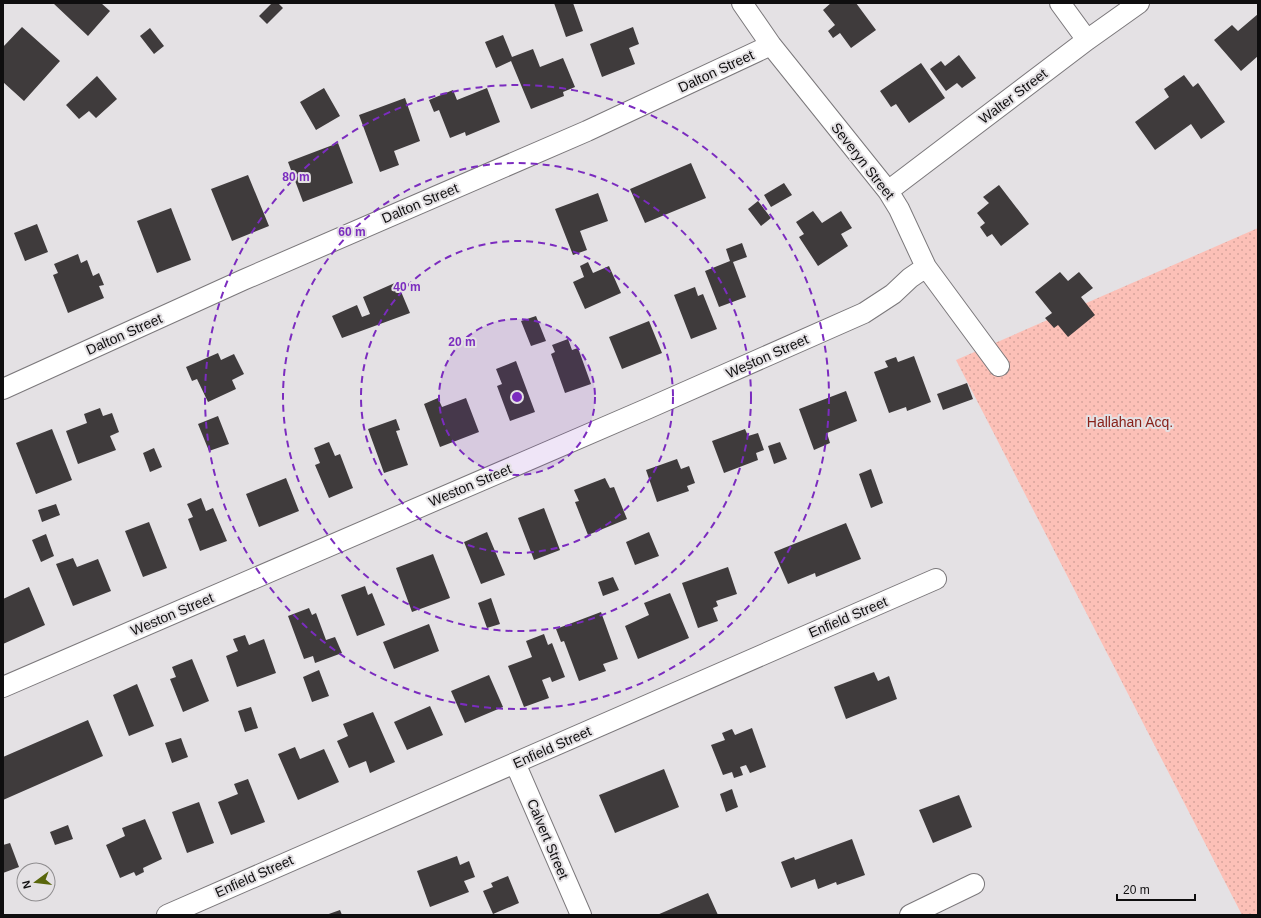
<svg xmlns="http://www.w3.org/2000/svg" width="1261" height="918" viewBox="0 0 1261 918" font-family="Arial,sans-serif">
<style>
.park{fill:url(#park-dots)}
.building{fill:#3f3b3c}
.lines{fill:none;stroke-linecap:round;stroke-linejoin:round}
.minor-casing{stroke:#7b787b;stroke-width:22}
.minor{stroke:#fff;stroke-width:20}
.ring{fill:none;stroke:#7b2cbf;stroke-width:2;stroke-dasharray:7 5}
.labels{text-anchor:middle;stroke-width:4;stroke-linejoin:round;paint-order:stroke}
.street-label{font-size:14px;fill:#0f0e0f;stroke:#e4e1e4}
.park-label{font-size:14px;fill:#882119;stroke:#e4e1e4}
.centre{fill:#7b2cbf;stroke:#e4e1e4;stroke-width:2}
.ring-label{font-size:12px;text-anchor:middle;font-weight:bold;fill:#7b2cbf;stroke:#e4e1e4;stroke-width:4;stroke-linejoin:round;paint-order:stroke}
</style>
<defs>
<pattern id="park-dots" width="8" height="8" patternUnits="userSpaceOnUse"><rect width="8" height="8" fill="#fcc0b7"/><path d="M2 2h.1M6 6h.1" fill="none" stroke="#d7a49c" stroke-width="1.8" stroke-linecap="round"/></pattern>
</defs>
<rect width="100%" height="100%" fill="#e4e1e4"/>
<path class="park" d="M1258,228V915H1242L956,360Z"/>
<path class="building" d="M53,3H101L110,11L88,36Z
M272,3H278L283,8L267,24L259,16Z
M554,3H573L583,31L566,37Z
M831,3H856L876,30L851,48L840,33L833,38L828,31L835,25L823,10Z
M1258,14V56L1241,71L1214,40L1232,25L1238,31Z
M22,27L60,61L24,101L3,82V47Z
M633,27L639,44L629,48L635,64L602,77L590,44Z
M150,28L164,46L154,54L140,36Z
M503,35L512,57L533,49L540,67L563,58L575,87L563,92L564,96L531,109L511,61L496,68L485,42Z
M959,55L976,78L962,88L957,83L946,91L930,69L941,61L945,66Z
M921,63L945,98L909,123L896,104L891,107L880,91Z
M1184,75L1193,87L1198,83L1225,122L1201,139L1191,124L1155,150L1135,122L1169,97L1164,89Z
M97,76L117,99L96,118L89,111L79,119L66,105Z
M324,88L340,116L316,130L300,102Z
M487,88L500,122L466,136L465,132L450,138L439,110L434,112L429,100L453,90L457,100Z
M405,98L420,141L394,151L399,165L380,172L359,115Z
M338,143L353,183L303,202L288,162Z
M691,163L706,198L645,223L630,189Z
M248,175L269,226L232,241L211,189Z
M784,183L792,195L771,207L764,195Z
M999,185L1029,224L1001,246L992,234L987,237L980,227L985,223L977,213L989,203L983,197Z
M598,193L608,221L580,231L587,250L573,255L555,209Z
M758,201L771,218L761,226L748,209Z
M171,208L191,260L157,273L137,221Z
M813,211L822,223L841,211L852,228L841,234L848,246L818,266L799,237L804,234L796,222Z
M37,224L48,252L25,261L14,233Z
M742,243L747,257L733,262L746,297L719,307L705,271L730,261L726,249Z
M78,254L81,263L87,260L93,276L99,273L104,285L99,286L104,298L68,313L53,275L58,273L54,264Z
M588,262L593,273L609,266L621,293L585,309L573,282L584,277L580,266Z
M1060,272L1068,281L1079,272L1093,288L1081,297L1095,315L1068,337L1058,325L1054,328L1045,318L1052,313L1035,292Z
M397,282L410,313L342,338L332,316L357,305L362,317L370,314L363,297Z
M695,287L698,296L703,294L717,329L691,339L674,295Z
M536,316L546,341L531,346L521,321Z
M649,321L662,353L622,369L609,337Z
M568,339L572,350L578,348L591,384L565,393L551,354L555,352L552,345Z
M218,353L221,360L234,354L244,374L232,380L236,389L208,402L197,379L192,381L186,367Z
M914,356L931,402L907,411L906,407L889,413L874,372L888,367L885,361L896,357L898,362Z
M516,361L535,412L510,421L497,386L502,384L496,369Z
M967,383L973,399L943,410L937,394Z
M846,391L857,421L827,433L830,443L814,450L799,409Z
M438,398L442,407L466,398L479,432L440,447L424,404Z
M100,408L103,416L112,413L119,432L110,436L116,450L78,464L66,431L87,423L84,414Z
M218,416L229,444L209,451L198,424Z
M396,419L400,430L396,431L408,465L384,473L368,429Z
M52,429L72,480L36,494L16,443Z
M745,429L748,436L758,433L764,450L756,453L758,460L724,473L712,441Z
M329,442L335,456L340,454L353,488L329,498L315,465L320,463L314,448Z
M780,442L787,459L774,464L768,446Z
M154,448L162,467L150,472L143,453Z
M677,459L681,469L689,466L695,483L687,486L689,491L657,502L646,470Z
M871,469L883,503L871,508L859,474Z
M286,478L299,511L259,527L246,494Z
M605,478L610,488L614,487L627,519L588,535L575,502L579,501L574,490Z
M201,498L206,511L213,508L227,541L200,551L188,519L193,517L187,504Z
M56,504L60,515L42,522L38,510Z
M544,508L560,550L534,560L518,518Z
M149,522L167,568L143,577L125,531Z
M846,523L861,559L816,577L815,573L788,584L774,552Z
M487,532L505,575L481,584L464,542Z
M649,532L659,556L635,565L626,542Z
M46,534L54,556L41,562L32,540Z
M433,554L450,598L412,612L396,568Z
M73,558L77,567L98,559L111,591L73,606L56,564Z
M728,567L737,594L716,601L718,606L713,608L718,621L698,628L682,583Z
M613,577L619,590L603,596L598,582Z
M365,586L368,595L372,593L385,625L357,636L341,595Z
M29,587L45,625L3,644V599Z
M670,593L689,638L638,659L625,626L649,615L644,603Z
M491,598L500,624L487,628L478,603Z
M309,608L312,615L316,613L326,640L335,637L342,653L315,663L313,656L304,659L288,616Z
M601,612L618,659L603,664L606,671L579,681L564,641L561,642L556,629Z
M429,624L439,651L394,669L383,642Z
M544,634L548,645L552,643L565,677L552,682L550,677L542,680L549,698L524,707L508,666L532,657L526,641Z
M245,635L249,645L264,639L276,673L237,687L226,656L238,651L233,639Z
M192,659L209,701L183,712L170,679L176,677L172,667Z
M319,670L329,696L312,702L303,677Z
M874,672L878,681L889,676L897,699L846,719L834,687Z
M489,675L503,707L465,723L451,691Z
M137,684L154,726L129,736L113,695Z
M430,706L443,735L407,750L394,722Z
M251,707L258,728L245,732L238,711Z
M373,712L395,762L370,773L366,761L349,768L337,741L348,736L343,724Z
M88,720L103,756L3,800V757Z
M752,728L766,767L750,773L746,765L740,767L743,775L734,778L732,772L723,775L711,745L725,740L722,733L732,729L735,735Z
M181,738L188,757L172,763L165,743Z
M295,747L300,759L324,749L339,782L298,800L278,754Z
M664,769L679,807L615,833L599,795Z
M248,779L265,822L231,835L218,802L238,794L234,784Z
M732,789L738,807L726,812L720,794Z
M959,795L972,827L933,843L919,810Z
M199,802L214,843L187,853L172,812Z
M145,819L162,859L143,868L144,872L136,876L134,872L120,878L106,845L125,836L122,828Z
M68,825L73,839L55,845L50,832Z
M852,839L865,875L837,885L836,882L818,889L815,879L791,888L781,862L794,857L795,860Z
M10,843L19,867L3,873V845Z
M457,856L460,865L469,861L475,877L464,881L469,892L430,907L417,871Z
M508,876L519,903L493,914L483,891L493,887L491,883Z
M708,893L718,915H657Z
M340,910L342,915H326Z"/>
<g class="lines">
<g class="minor-casing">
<path id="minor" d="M742,3L771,45L888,191L899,209L926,267L999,366
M1060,3L1087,40
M888,191L1087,40L1139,3
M3,389L243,280L587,131L771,45
M3,687L649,408L864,313L893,294L910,278L926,267
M515,763L581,915
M167,915L936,579
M910,915L974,884"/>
</g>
<use href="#minor" class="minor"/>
</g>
<circle cx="517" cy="397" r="78" fill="#7b2cbf" fill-opacity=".12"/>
<g class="ring">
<circle cx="517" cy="397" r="78"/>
<circle cx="517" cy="397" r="156"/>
<circle cx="517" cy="397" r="234"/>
<circle cx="517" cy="397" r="312"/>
</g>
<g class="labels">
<g class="street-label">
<text transform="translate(716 71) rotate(-25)" y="5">Dalton Street</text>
<text transform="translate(1013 96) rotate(-37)" y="5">Walter Street</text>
<text transform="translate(863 161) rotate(52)" y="5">Severyn Street</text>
<text transform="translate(420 203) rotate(-23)" y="5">Dalton Street</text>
<text transform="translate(124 334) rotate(-24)" y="5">Dalton Street</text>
<text transform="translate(767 356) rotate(-24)" y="5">Weston Street</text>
<text transform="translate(470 485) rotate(-23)" y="5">Weston Street</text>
<text transform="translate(172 614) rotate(-23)" y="5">Weston Street</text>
<text transform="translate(848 617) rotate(-23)" y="5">Enfield Street</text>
<text transform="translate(552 747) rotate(-24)" y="5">Enfield Street</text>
<text transform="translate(548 839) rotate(67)" y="5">Calvert Street</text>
<text transform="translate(254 876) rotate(-24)" y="5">Enfield Street</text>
</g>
<g class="park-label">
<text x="1130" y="427">Hallahan Acq.</text>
</g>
</g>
<circle cx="517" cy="397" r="6" class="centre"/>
<g class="ring-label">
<text x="296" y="181">80 m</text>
<text x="352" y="236">60 m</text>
<text x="407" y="291">40 m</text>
<text x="462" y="346">20 m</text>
</g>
<rect width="1261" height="918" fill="none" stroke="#0f0e0f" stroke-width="8"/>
<g transform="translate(36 882) rotate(255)"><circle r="19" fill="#e4e1e4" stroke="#8f8d8f"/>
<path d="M0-3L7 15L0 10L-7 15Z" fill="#59660b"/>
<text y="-6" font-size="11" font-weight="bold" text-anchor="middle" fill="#0f0e0f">N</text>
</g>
<path d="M1117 894v6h78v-6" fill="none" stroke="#0f0e0f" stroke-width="2"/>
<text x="1123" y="894" font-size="12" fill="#0f0e0f" stroke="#e4e1e4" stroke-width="3" paint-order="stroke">20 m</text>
</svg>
